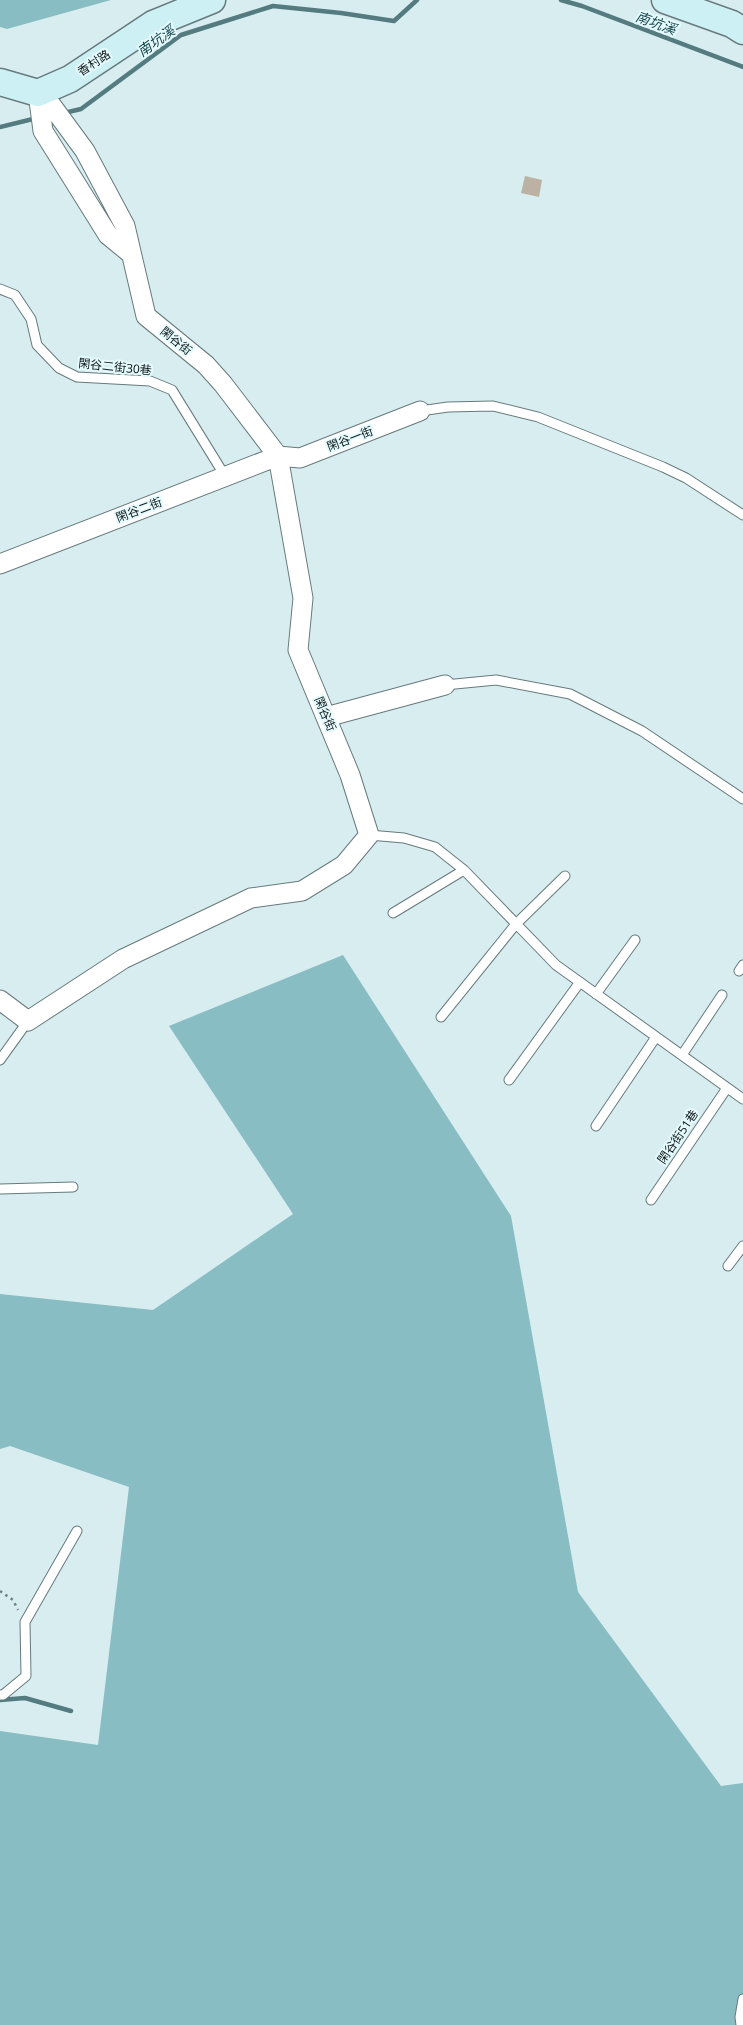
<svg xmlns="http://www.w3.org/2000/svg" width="743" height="2025" viewBox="0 0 743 2025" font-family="'Noto Sans','Noto Sans TC',sans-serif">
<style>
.forest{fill:#89bdc4}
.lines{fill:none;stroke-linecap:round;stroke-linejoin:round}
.stream{stroke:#547b80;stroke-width:4.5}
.building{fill:#bbb2a3}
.lane-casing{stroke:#677a7d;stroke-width:11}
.street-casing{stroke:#677a7d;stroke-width:21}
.secondary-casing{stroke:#677a7d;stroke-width:29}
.path{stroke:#718082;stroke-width:2.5;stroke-dasharray:2.5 4;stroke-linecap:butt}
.lane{stroke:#fff;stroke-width:9}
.street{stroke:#fff;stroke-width:19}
.secondary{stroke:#cdf0f4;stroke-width:26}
.labels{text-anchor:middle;stroke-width:4;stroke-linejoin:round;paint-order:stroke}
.street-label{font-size:12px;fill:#121a1b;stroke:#e4fafd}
.water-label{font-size:14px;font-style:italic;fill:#15454b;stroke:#e4fafd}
</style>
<rect width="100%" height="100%" fill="#d7edf0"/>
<path class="forest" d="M0,0H111L7,29L0,27Z
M343,955L511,1216L578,1592L721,1786L743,1783V2025H0V1731L98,1745L129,1487L10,1446L0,1449V1294L153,1310L293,1214L169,1026Z"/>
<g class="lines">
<path class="stream" d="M561,0L582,6L743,67
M64,113L81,109L181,35L273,6L341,13L394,21L417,0
M0,127L37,118
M0,1700L25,1698L71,1711"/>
</g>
<path class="building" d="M525,176L542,180L539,197L521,193Z"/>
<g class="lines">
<g class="lane-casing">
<path id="lane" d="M0,289L15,295L31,319L37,345L59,368L77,377L150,381L172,390L225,476
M420,411L448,407L493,406L538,417L663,467L686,478L743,515
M445,685L496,680L570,694L642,731L743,799
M369,835L404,838L435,847L464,870L556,965L743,1099
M393,913L464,870
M739,971L743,965
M596,994L635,940
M441,1017L516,924L565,876
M682,1055L722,995
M0,1060L28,1021
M509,1080L580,982
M596,1126L656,1037
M0,1189L73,1187
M651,1200L727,1088
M728,1266L743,1246
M0,1695H3L26,1676L25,1622L77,1531
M741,2025L740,2017L743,1999"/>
</g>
<g class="street-casing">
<path id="street" d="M38,93L43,131L108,235L130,253
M0,564L278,456L300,458L420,411
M326,717L445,685
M0,1000L28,1021L123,959L251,898L302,891L344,865L369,835L350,775L298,650L303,598L278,456L223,384L206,365L146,316L125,226L85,151L52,106L38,93"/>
</g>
<g class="secondary-casing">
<path id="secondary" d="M665,0L732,24L743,31
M0,82L38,93L70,79L153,24L212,0"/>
</g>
<path class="path" d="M0,1591L13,1600L18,1610"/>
<use href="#lane" class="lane"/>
<use href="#street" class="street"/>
<use href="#secondary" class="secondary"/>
</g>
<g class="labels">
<g class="street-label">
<text transform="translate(94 63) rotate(-33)" y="4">香村路</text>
<text transform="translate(176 341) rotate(39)" y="4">閑谷街</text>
<text transform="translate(115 367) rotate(6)" y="4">閑谷二街30巷</text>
<text transform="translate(350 439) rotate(-21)" y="4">閑谷一街</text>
<text transform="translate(139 510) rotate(-21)" y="4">閑谷二街</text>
<text transform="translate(325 714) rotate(67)" y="4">閑谷街</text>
<text transform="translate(678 1137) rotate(-56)" y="4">閑谷街51巷</text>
</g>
<g class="water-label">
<text transform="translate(656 23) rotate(20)" y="5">南坑溪</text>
<text transform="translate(156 41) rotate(-35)" y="5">南坑溪</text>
</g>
</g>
</svg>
